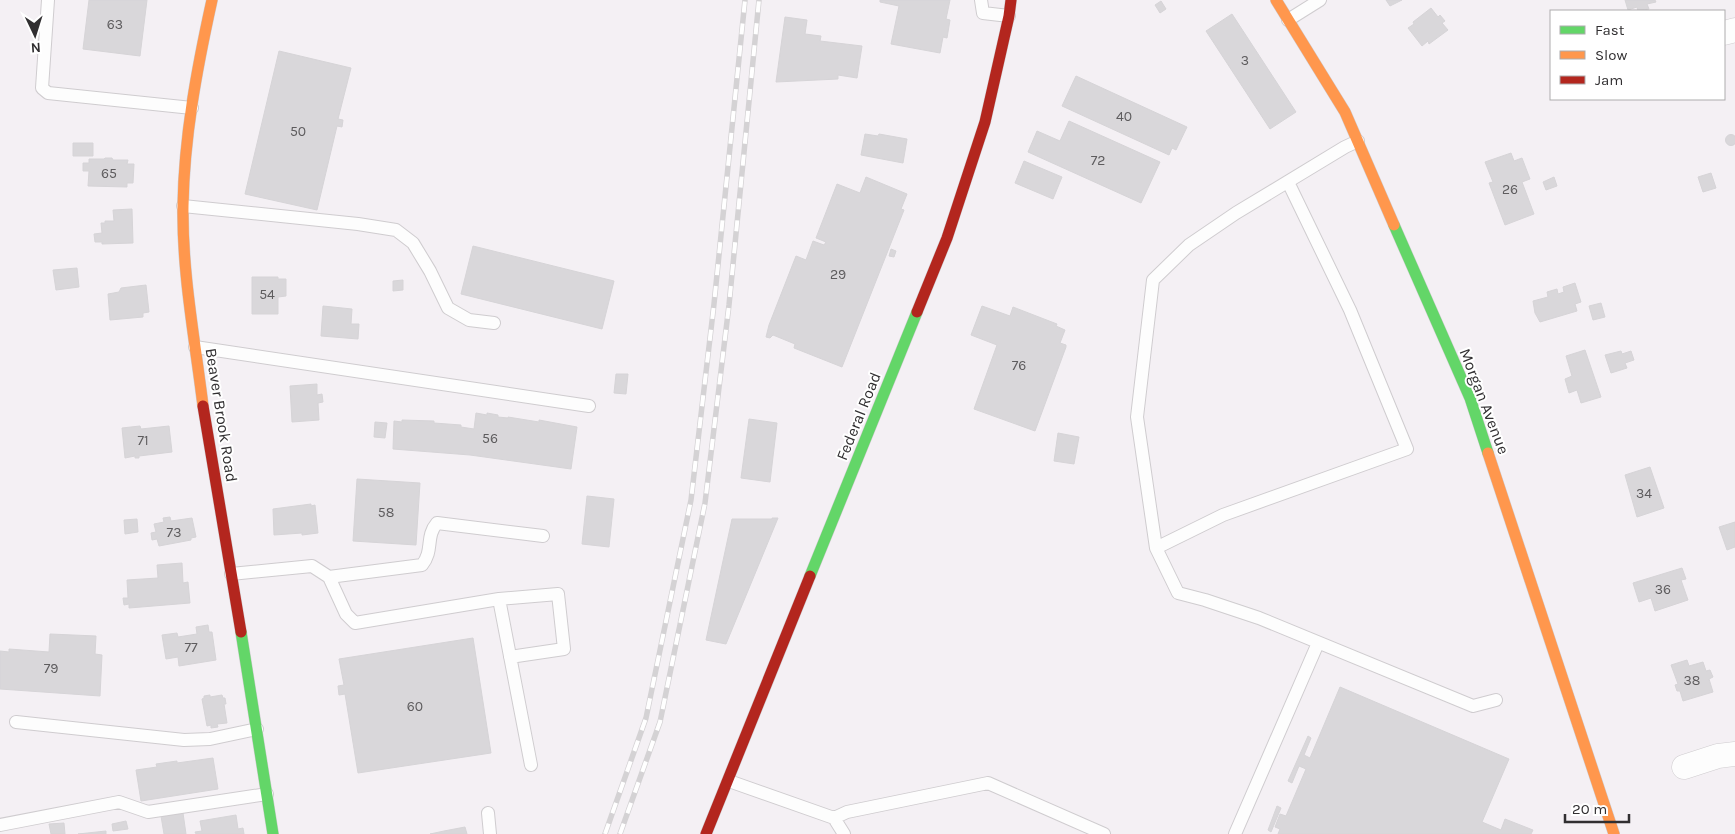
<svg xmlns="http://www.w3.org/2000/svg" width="1735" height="834" viewBox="0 0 1735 834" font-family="Karla,sans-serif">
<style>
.building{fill:#d9d7da;stroke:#d6d4d7}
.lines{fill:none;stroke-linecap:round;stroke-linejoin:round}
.lane-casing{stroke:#cfcccf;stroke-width:14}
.street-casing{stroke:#cfcccf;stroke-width:25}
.fast-casing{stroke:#cfcccf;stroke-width:12}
.slow-casing{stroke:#cfcccf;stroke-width:12}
.jam-casing{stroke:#cfcccf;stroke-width:12}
.lane{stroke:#fdfdfd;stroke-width:12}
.street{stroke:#fdfdfd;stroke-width:24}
.fast{stroke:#63d668;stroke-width:11}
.slow{stroke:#ff974d;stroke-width:11}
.jam{stroke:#b3261e;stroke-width:11}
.rail-casing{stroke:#d4d2d4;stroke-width:5.5}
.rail{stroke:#fff;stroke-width:4;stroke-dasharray:11;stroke-linecap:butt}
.labels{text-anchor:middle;stroke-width:4;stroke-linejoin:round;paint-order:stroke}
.number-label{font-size:14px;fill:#5e5c5e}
.street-label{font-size:16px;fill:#312f31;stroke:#fff}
</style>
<rect width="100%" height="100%" fill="#f4f0f4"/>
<path class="building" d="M89,0H147L140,56L83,49Z
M880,0H950L946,19L950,20L947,38L943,37L940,53L891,44L899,6L880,2Z
M1386,0H1402L1390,6Z
M1625,0H1655L1656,2L1647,4L1649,9L1638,11L1637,7L1628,10Z
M1161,1L1166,9L1160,13L1155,5Z
M1431,8L1438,17L1440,15L1445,21L1442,23L1448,30L1429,44L1428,41L1422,46L1408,28L1414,24L1413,22Z
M1232,14L1296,112L1270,129L1206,31Z
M785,17L807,20L805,34L821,36L820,41L862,46L857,78L838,75V79L776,82Z
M279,51L351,68L338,119L343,120L342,127L337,126L317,210L245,194Z
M1076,76L1187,127L1176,150L1172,148L1169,155L1062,106Z
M1069,121L1160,162L1141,203L1028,152L1037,131L1060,141Z
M865,134L878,136L879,134L907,139L903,163L861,155Z
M1725.5 140a5.5 5.5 0 1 1 11 0a5.5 5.5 0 1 1-11 0Z
M73,143H93V156H73Z
M1511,153L1514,161L1522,158L1530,179L1522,182L1534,214L1505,225L1489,183L1493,182L1485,162Z
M105,158H112L113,160H128L127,164H134L133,183H127V187L88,186L89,171H83V163H89V159H104Z
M1024,161L1062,177L1053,199L1015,183Z
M1711,173L1716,188L1703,192L1698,177Z
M866,177L907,194L901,209L904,210L842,367L794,348L795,344L773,335L770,338L766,337L769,325L796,256L806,260L813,241L824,245L826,242L816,238L837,184L860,193Z
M1554,177L1557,186L1546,190L1543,182Z
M132,209L133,243L102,244V242H95L94,234L102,233L101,223H105V221H114L113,210Z
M473,246L614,281L602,329L461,294Z
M891,249L896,251L894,257L889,256Z
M77,268L79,287L56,290L53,270Z
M252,277H278V279H286V296L278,297V314H252Z
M403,280V290L393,291V281Z
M1575,283L1581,302L1575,304L1577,311L1540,322L1535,313L1533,301L1548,297L1547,292L1557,289L1558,294L1564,292L1563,287Z
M146,285L149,312L143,313V317L110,320L108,294L119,292L121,288Z
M1601,303L1605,317L1593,320L1589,306Z
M323,306L352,309L351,324H359L358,339L321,336Z
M982,306L1010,316L1013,307L1057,324L1056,326L1065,330L1060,343L1066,345V347L1035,431L974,409L997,345L971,335Z
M1585,350L1601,397L1581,403L1577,390L1569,393L1565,379L1572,376L1566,356Z
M1621,351L1622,354L1631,351L1634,360L1625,363L1627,368L1611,373L1605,355Z
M616,374H628L626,394L614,393Z
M317,384V395L322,394L323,402L318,403L319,420L292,422L290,386Z
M476,413L487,415V413L498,415V417L508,418V417L539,422V420L577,427L571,469L470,455L393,449L394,421L402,422V420L434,421V423L461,425V427L474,429Z
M749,419L777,423L770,482L741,478Z
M375,422L387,423L385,438L374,437Z
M140,426L141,429L169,426L172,452L139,456V458H135V456L125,458L122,428Z
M1058,433L1079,437L1074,464L1054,461Z
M1650,467L1664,508L1637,517L1625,475Z
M357,479L420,483L416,545L353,541Z
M587,496L614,499L609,547L582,544Z
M311,504V506L315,505L318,533L302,535V533L274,535L273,509Z
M170,517L171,521L192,518L196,537L191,538V540L159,546L157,539L152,540L151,533L156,532L154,524L164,522L163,518Z
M772,518H778L726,644L706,640L732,519H772Z
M137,519L138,532L125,534L124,520Z
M1735,522V547L1727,550L1719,527Z
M182,563L183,583L188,582L190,603L129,608V604L124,605L123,598H128L127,580L158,578L157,565Z
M1682,568L1686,579L1681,580L1688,600L1655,611L1651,598L1639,602L1633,583Z
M208,625L209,632H212L216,660L179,666L178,657L166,659L162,635L177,633L178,637L197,634L196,627Z
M50,634L96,636L95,654L102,655L100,696L0,689V651L9,652V649L49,652Z
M473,638L491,753L358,773L345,694L339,695L338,686L344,685L339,659Z
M1687,660L1689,666L1703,662L1706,671L1710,670L1713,677L1709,679L1713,692L1683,701L1680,691H1677L1675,685L1678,684L1671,665Z
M1340,687L1509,759L1482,822L1501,830L1505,819L1533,830L1531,834H1278L1280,829L1275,827L1280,814L1286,816L1306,769L1299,766L1292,783L1288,781L1308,736L1311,738L1304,755L1310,758Z
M210,695V697L222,695L223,698H225L226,704H224L227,723L217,724L218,727L211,728V725L207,726L202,699L204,698V696Z
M213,758L218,789L141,801L136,770L157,767L156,764L177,761V763Z
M1277,806L1281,808L1271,832L1268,830Z
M183,813L186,834H164L161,816Z
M236,815L238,829L243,828L244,834H196L195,832L202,831L200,821Z
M126,821L128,829L113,831L112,824Z
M64,823L65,834H51L49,824Z
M465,827L467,834H430L444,831Z
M106,831V834H78Z"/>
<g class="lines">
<g class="lane-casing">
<path id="lane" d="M48,0L42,88L48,93L192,108
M981,0L983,13L1009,16
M1288,20L1320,0
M1358,141L1345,147L1236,213L1189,245L1153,280L1137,417L1156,548L1178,593L1205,600L1259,618L1473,706L1496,700
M183,206L358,224L396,230L413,243L430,271L448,308L469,320L494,323
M195,347L589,406
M1156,548L1223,515L1407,449L1350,310L1288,182
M231,574L312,566L329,577L346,614L355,623L499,599L531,765
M329,577L422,565C434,550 425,537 437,523L543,536
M499,599L558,594L564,649L510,657
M16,722L184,740L210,739L257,729
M729,781L834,818L847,812L988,783L1104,834
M488,813L490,834
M834,818L844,834
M0,825L119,802L148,812L267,794
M1235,834L1318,643"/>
</g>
<g class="street-casing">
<path id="street" d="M1724,33L1735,30
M1684,767L1718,756L1735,754"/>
</g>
<g class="fast-casing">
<path id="fast" d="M1394,225L1470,398L1488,453
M810,576L917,312
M241,632L273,834"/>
</g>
<g class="slow-casing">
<path id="slow" d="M1276,0L1345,112L1394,225
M203,406C195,340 182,273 183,206C184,137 197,68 212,0
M1488,453L1614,834"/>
</g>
<g class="jam-casing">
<path id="jam" d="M917,312L947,238L985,122L1009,16L1011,0
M203,406L241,632
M706,834L810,576"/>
</g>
<use href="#lane" class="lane"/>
<use href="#street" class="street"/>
<use href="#fast" class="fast"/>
<use href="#slow" class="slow"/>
<use href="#jam" class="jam"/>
<g class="rail-casing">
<path id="rail" d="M605,834L646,718L691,500L714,304L745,0
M620,834L660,722L705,503L729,305L759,0"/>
</g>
<use href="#rail" class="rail"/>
</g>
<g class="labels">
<g class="number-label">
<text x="115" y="29">63</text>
<text x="1245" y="65">3</text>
<text x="1124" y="121">40</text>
<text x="298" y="136">50</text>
<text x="1098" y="165">72</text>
<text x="109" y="178">65</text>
<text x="1510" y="194">26</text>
<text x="838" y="279">29</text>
<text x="267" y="299">54</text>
<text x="1019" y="370">76</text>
<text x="490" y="443">56</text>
<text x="143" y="445">71</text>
<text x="1644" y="498">34</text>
<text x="386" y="517">58</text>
<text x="174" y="537">73</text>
<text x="1663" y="594">36</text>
<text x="191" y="652">77</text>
<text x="51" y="673">79</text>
<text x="1692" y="685">38</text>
<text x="415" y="711">60</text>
</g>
<g class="street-label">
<text transform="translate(1485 401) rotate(69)" y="6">Morgan Avenue</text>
<text transform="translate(222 415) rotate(81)" y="6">Beaver Brook Road</text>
<text transform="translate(858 416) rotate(-68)" y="6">Federal Road</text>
</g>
</g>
<rect x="1550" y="10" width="175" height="90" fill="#ffffff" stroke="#adacad"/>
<rect x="1560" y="26" width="25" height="8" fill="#63d668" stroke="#adacad"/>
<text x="1595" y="35" font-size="15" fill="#312f31">Fast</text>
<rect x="1560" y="51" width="25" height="8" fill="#ff974d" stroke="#adacad"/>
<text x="1595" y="60" font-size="15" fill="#312f31">Slow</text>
<rect x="1560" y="76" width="25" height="8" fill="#b3261e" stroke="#adacad"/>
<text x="1595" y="85" font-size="15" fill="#312f31">Jam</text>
<g transform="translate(35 35) rotate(176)" stroke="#ffffff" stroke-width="4" paint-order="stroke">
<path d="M0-4L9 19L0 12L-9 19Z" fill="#312f31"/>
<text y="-8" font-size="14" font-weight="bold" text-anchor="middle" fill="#312f31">N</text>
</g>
<path d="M1565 814v8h64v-8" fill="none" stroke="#312f31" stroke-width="2.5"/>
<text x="1572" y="814" font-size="15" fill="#312f31" stroke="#ffffff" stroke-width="4" paint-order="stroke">20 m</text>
</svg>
